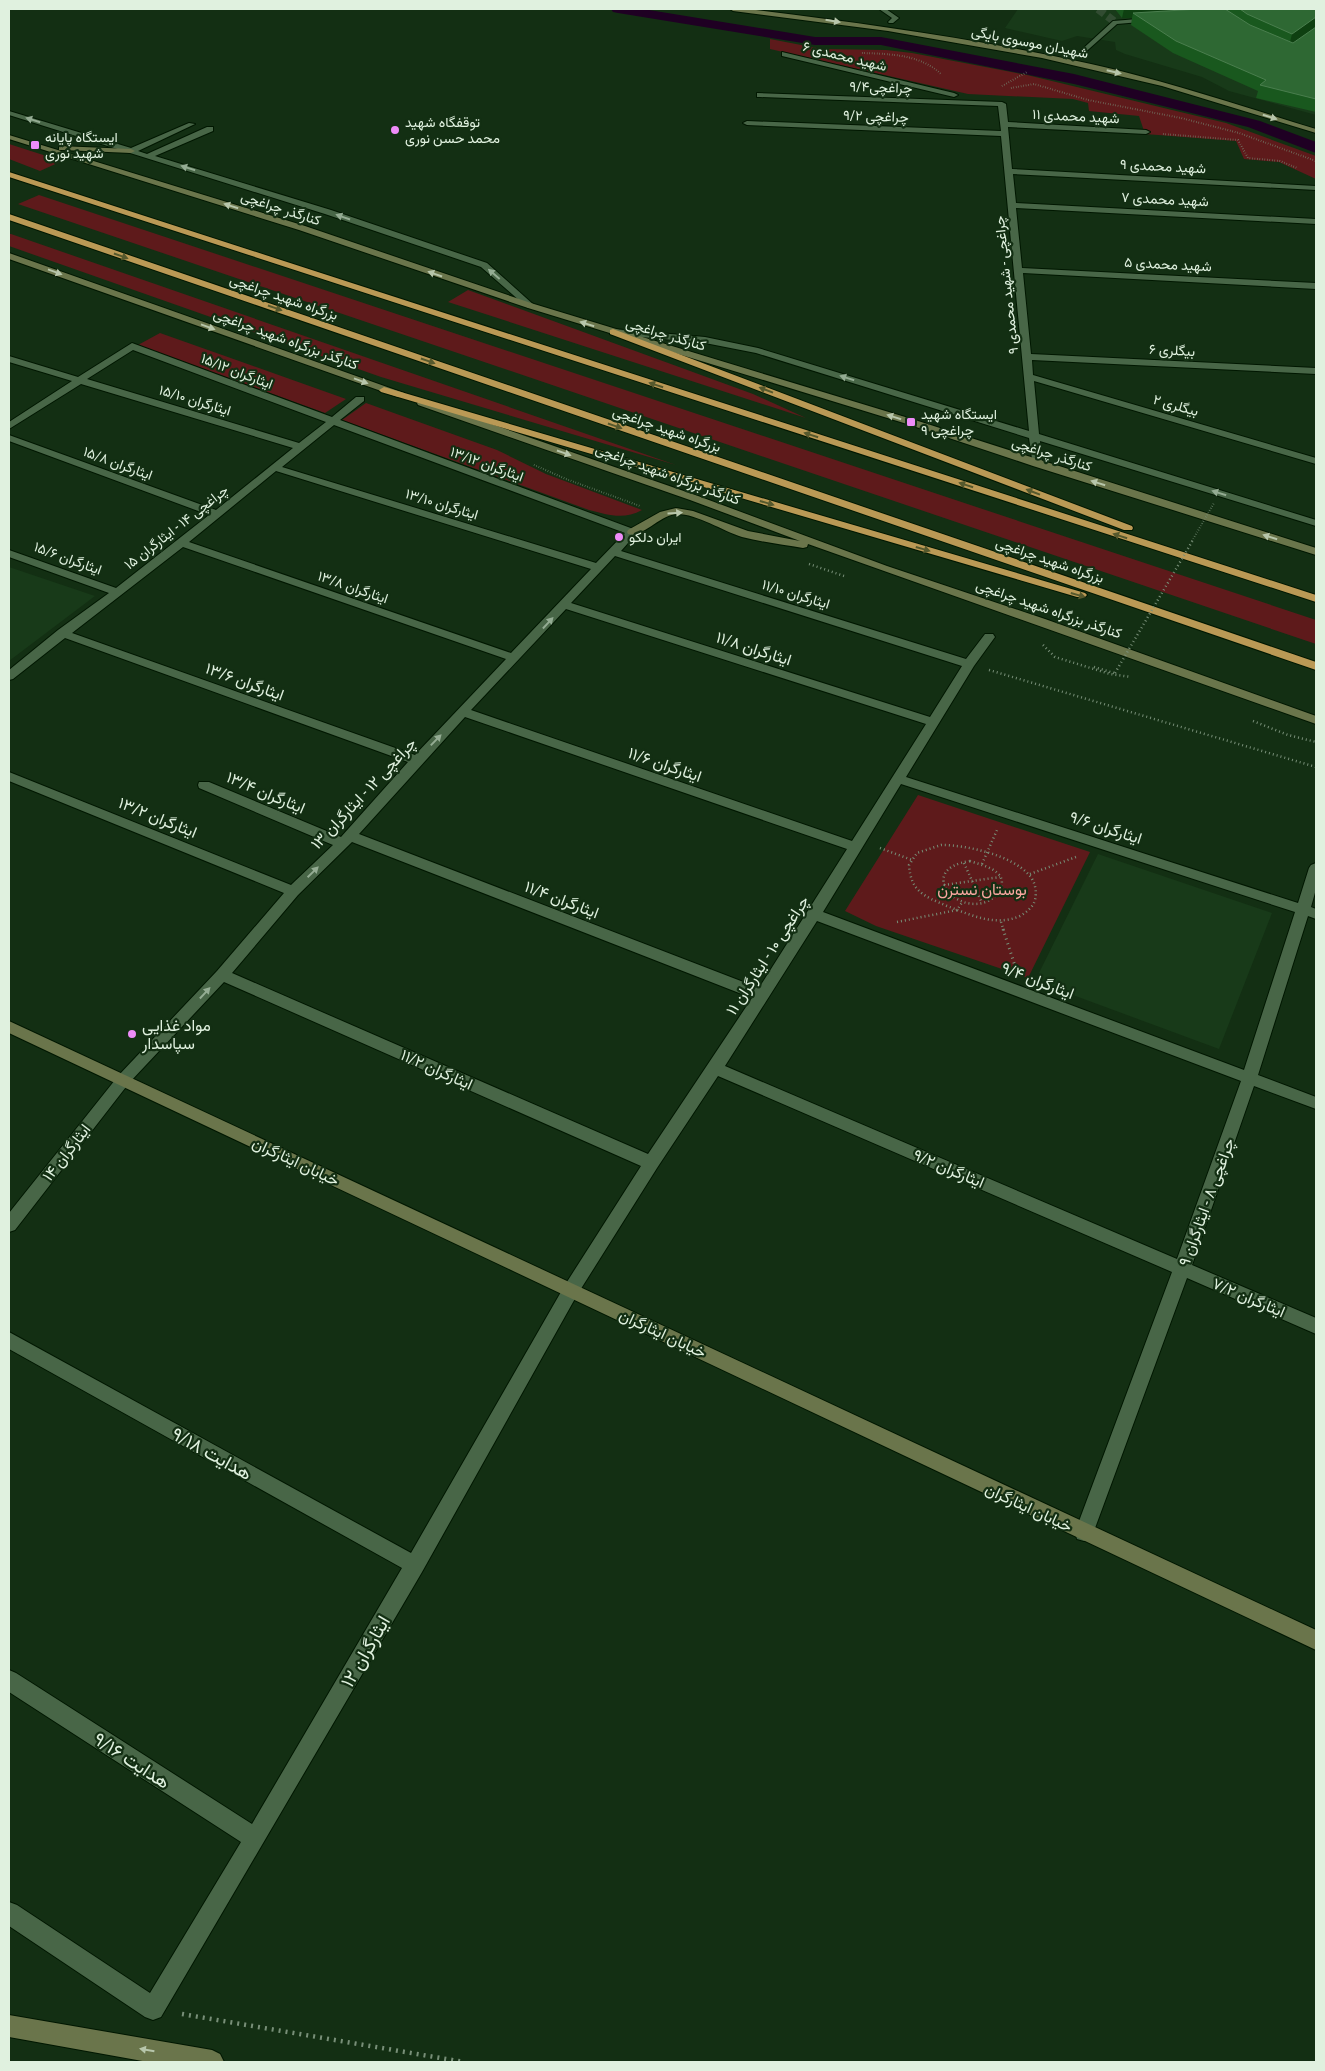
<svg xmlns="http://www.w3.org/2000/svg" width="1325" height="2071" viewBox="0 0 1325 2071" font-family="'Roboto Condensed',Vazirmatn,sans-serif">
<style>
.built{fill:#183a19}
.green{fill:#5e1a1b}
.lines{fill:none;stroke-linecap:round;stroke-linejoin:round}
.canal{fill:#1f0023;fill-rule:evenodd}
.street-tunnel{stroke:#324c32;stroke-width:8;stroke-dasharray:8 4;stroke-linecap:butt}
.lane-casing{stroke:#001700;stroke-width:2}
.street-casing{stroke:#001700;stroke-width:2}
.secondary-casing{stroke:#001700;stroke-width:2}
.highway-casing{stroke:#001700;stroke-width:2}
.path-far3{stroke:#788f78;stroke-width:2;stroke-dasharray:0.5 2;stroke-linecap:butt}
.path-far2{stroke:#788f78;stroke-width:2.5;stroke-dasharray:1 3;stroke-linecap:butt}
.path-far1{stroke:#788f78;stroke-width:3;stroke-dasharray:1 4;stroke-linecap:butt}
.path{stroke:#788f78;stroke-width:4.5;stroke-dasharray:2 5;stroke-linecap:butt}
.lane{fill:#486647;fill-rule:evenodd}
.street{fill:#486647;fill-rule:evenodd}
.secondary{fill:#6a754b;fill-rule:evenodd}
.highway{fill:#ba9955;fill-rule:evenodd}
.path-bridge-far1{stroke:#788f78;stroke-width:2;stroke-dasharray:0.5 2;stroke-linecap:butt}
.path-bridge{stroke:#788f78;stroke-width:2.5;stroke-dasharray:1 3;stroke-linecap:butt}
.wall{fill:#19581e}
.shaded-wall{fill:#0e4011}
.building{fill:#2e6833;stroke:#4a7e4e}
.oneway{fill:#b7c6ab}
.oneway2{fill:#94ac93}
.oneway3{fill:#56592d}
.poi-dot{fill:#ee8cf8;stroke:#132f13;stroke-width:2}
.labels{text-anchor:middle;stroke-width:4.5;stroke-linejoin:round;paint-order:stroke}
.far-street-label{font-size:14px;fill:#e0f1df;stroke:#132f13}
.far-poi-label{font-size:14px;fill:#e0f1df;stroke:#132f13;text-anchor:start}
.street-label{font-size:16px;fill:#e0f1df;stroke:#132f13}
.park-label{font-size:16px;fill:#fba7a1;stroke:#132f13}
.poi-label{font-size:16px;fill:#e0f1df;stroke:#132f13;text-anchor:start}
.near-street-label{font-size:19px;fill:#e0f1df;stroke:#132f13}
</style>
<rect width="100%" height="100%" fill="#132f13"/>
<path class="built" d="M1018,9H1316V115L1229,91L1202,77L1125,54L1116,50L1115,42L1077,36L1062,41L1005,28Z
M9,567L95,596L9,661Z
M1098,854L1272,913L1219,1049L1035,981Z"/>
<path class="green" d="M770,39L822,49L886,50L912,53L1027,75L1226,123L1316,156V179L1279,162L1244,159L1236,141L1145,134L1139,116L1089,111L1088,103L1073,99L968,94L770,49Z
M9,144L62,161L40,171L9,159Z
M39,195L1316,620V644L18,204Z
M9,234H11L676,465L381,377L9,246Z
M468,290L753,394L806,418L448,302Z
M160,333L346,399L325,413L138,345Z
M366,403L497,450L546,474L642,510C624,520 608,515 589,510L342,420Z
M918,795L1090,852L1028,978L876,926L845,911Z"/>
<g class="lines">
<path class="canal" d="M611,9H643L815,37H881L1074,74L1260,121L1316,142V153L1248,127L1074,84L881,45H815L618,13L613,12Z"/>
<path class="street-tunnel" d="M1098,9L1115,22"/>
<g class="lane-casing">
<path id="lane" d="M1150,18L1153,20L1152,21L1117,24L1081,56L1076,55L1113,21Z
M9,111L131,148L189,123L195,124L138,151L147,154L207,127H213V131L155,156L331,210L487,263L535,306L528,308L481,267L325,214L9,115Z"/>
</g>
<g class="street-casing">
<path id="street" d="M879,9H886L899,18L893,23H889L888,22L892,18Z
M782,52L954,93L958,95L954,97L782,56Z
M757,93L1002,102L1006,104L1008,122L1146,130L1150,132L1146,134L1008,127L1012,169L1316,186V190L1013,174L1016,203L1316,219V224L1016,208L1022,268L1316,283V289L1023,273L1031,354L1316,368V374L1032,360L1033,375L1316,458V464L1034,381L1039,434L1316,520V526L1040,441L1042,464L1041,466H1033L1029,438L756,353L705,343L610,334V330L613,329L705,337L758,348L1029,431L1001,136L747,125L743,123L747,121L1001,131L998,106L760,97H757Z
M132,343L332,417L356,397H364V401L340,420L636,530L637,532L636,534L621,551L966,659L985,634H993L995,637L974,666L906,777L1298,903L1309,868L1311,865L1316,863V889L1311,907L1316,909V919L1308,916L1258,1075L1316,1097V1109L1254,1086L1192,1265L1316,1318V1334L1187,1278L1091,1539L1084,1541L1077,1539L1075,1532L1172,1272L718,1076L657,1168L577,1295L422,1572L161,2017L153,2020L145,2017L9,1926V1902L17,1905L150,1993L241,1842L9,1692V1670L16,1673L252,1824L402,1568L9,1349V1332L411,1553L565,1285L641,1166L224,982L129,1083L15,1230L9,1232V1213L119,1075L217,971L284,893L9,781V772L291,885L333,845L199,788L198,785L199,782H209L341,837L408,762L65,638L13,679L9,680V670L58,630L109,593L9,557V550L116,588L209,515L9,441V435L216,510L293,448L81,384L9,429V422L72,381L9,362V356L78,377ZM133,350L326,422L299,443L87,379ZM334,425L625,533L596,563L282,467ZM276,471L591,569L511,653L189,542ZM183,547L506,659L415,755L72,633ZM615,556L962,666L930,717L571,603ZM566,609L926,724L852,841L471,710ZM465,717L847,849L759,988L359,834ZM901,784L1295,912L1244,1070L823,912ZM352,842L752,998L648,1154L232,973L298,895ZM817,921L1241,1081L1177,1259L725,1066Z"/>
</g>
<g class="secondary-casing">
<path id="secondary" d="M730,9H748C863,23 978,39 1091,64C1167,81 1241,106 1316,129V133L1162,86L1042,58L888,31L733,11Z
M9,135L305,226L534,304L915,420L1316,548V555L1033,466L907,424L528,308L299,230L9,139Z
M59,146L131,149L135,151L131,153L62,150H59Z
M9,253L404,393L406,395L404,397H398L9,259Z
M422,400L698,496L887,566L1045,619L1316,716V724L808,544L807,547L803,548C783,545 762,542 742,537C723,531 697,514 677,514C661,514 643,538 628,534L627,532L628,530L660,512L676,508L693,511L748,531L800,541L690,500L418,405L417,403Z
M9,1021L1316,1630V1650L9,1033Z
M9,2015L212,2050L220,2054L224,2062H148L9,2037Z"/>
</g>
<g class="highway-casing">
<path id="highway" d="M9,172L1316,595V602L9,177Z
M9,214L1316,662V670L9,220Z
M613,329L1132,526L1133,528L1132,530H1124L610,334V330Z
M384,387L1085,593L1087,595L1085,597H1077L381,392L379,390Z"/>
</g>
<path class="path-far3" d="M862,53C889,54 920,54 941,74
M1002,86L1027,72
M1011,88L1034,84L1088,100L1181,118L1239,133L1316,161
M1163,134L1238,140L1248,158L1280,161L1297,168
M534,465L566,479L640,506"/>
<path class="path-far2" d="M809,564L844,576
M1043,645L1055,657L1110,674L1131,677
M1094,667L1114,673
M989,670L1316,767
M1253,721L1288,735L1316,742
M941,845C966,845 1012,855 1029,875C1035,881 1037,891 1035,900C1033,907 1027,912 1020,916C995,927 971,915 947,906C924,896 911,892 909,865L917,853Z
M880,848L912,860
M970,861C981,865 1007,870 1001,887C999,893 994,898 988,901C956,916 916,869 970,861Z
M964,863L982,903
M982,864L997,830
M1030,874L1076,857
M944,885L1000,877
M897,922L957,910L963,901
M1001,922L1004,931"/>
<path class="path-far1" d="M1003,929L1016,969"/>
<path class="path" d="M182,2014L464,2062"/>
<use href="#lane" class="lane"/>
<use href="#street" class="street"/>
<use href="#secondary" class="secondary"/>
<use href="#highway" class="highway"/>
<path class="path-bridge-far1" d="M1192,541L1214,503"/>
<path class="path-bridge" d="M1115,673L1193,540"/>
</g>
<path class="wall" d="M1115,9H1316V112L1256,98L1258,91L1173,53L1131,25L1132,18H1122Z"/>
<path class="shaded-wall" d="M1124,9H1213L1133,13L1132,18H1122Z
M1316,17V28L1289,46L1292,34Z"/>
<path class="building" d="M1199,9H1225L1250,25L1293,43L1316,27V99L1260,85L1266,80L1176,41L1133,13Z
M1240,9H1316V17L1292,34L1247,14Z"/>
<defs><path id="oneway-solid" d="M-6-.8H1V-3.2L6.5 0L1 3.2V.8H-6Z" transform="scale(1.25)"/></defs>
<g class="oneway">
<use href="#oneway-solid" transform="translate(833 21) rotate(9)"/>
<use href="#oneway-solid" transform="translate(1114 72) rotate(13)"/>
<use href="#oneway-solid" transform="translate(1270 117) rotate(17)"/>
<use href="#oneway-solid" transform="translate(231 206) rotate(-163)"/>
<use href="#oneway-solid" transform="translate(55 272) rotate(20)"/>
<use href="#oneway-solid" transform="translate(435 274) rotate(-161)"/>
<use href="#oneway-solid" transform="translate(587 324) rotate(-163)"/>
<use href="#oneway-solid" transform="translate(208 327) rotate(20)"/>
<use href="#oneway-solid" transform="translate(361 381) rotate(20)"/>
<use href="#oneway-solid" transform="translate(894 417) rotate(-163)"/>
<use href="#oneway-solid" transform="translate(564 453) rotate(19)"/>
<use href="#oneway-solid" transform="translate(1098 483) rotate(-163)"/>
<use href="#oneway-solid" transform="translate(675 513) rotate(-4)"/>
<use href="#oneway-solid" transform="translate(1270 537) rotate(-163)"/>
<use href="#oneway-solid" transform="translate(147 2050) rotate(-170)"/>
</g>
<g class="oneway2">
<use href="#oneway-solid" transform="translate(33 120) rotate(-163)"/>
<use href="#oneway-solid" transform="translate(188 168) rotate(-163)"/>
<use href="#oneway-solid" transform="translate(343 217) rotate(-161)"/>
<use href="#oneway-solid" transform="translate(494 274) rotate(-139)"/>
<use href="#oneway-solid" transform="translate(847 378) rotate(-163)"/>
<use href="#oneway-solid" transform="translate(1219 493) rotate(-163)"/>
<use href="#oneway-solid" transform="translate(548 623) rotate(-47)"/>
<use href="#oneway-solid" transform="translate(436 740) rotate(-46)"/>
<use href="#oneway-solid" transform="translate(313 872) rotate(-44)"/>
<use href="#oneway-solid" transform="translate(205 993) rotate(-47)"/>
</g>
<g class="oneway3">
<use href="#oneway-solid" transform="translate(121 256) rotate(19)"/>
<use href="#oneway-solid" transform="translate(275 308) rotate(19)"/>
<use href="#oneway-solid" transform="translate(428 361) rotate(19)"/>
<use href="#oneway-solid" transform="translate(656 385) rotate(-162)"/>
<use href="#oneway-solid" transform="translate(766 390) rotate(-159)"/>
<use href="#oneway-solid" transform="translate(615 426) rotate(19)"/>
<use href="#oneway-solid" transform="translate(811 435) rotate(-162)"/>
<use href="#oneway-solid" transform="translate(966 485) rotate(-162)"/>
<use href="#oneway-solid" transform="translate(1033 492) rotate(-159)"/>
<use href="#oneway-solid" transform="translate(767 503) rotate(16)"/>
<use href="#oneway-solid" transform="translate(1120 536) rotate(-162)"/>
<use href="#oneway-solid" transform="translate(923 549) rotate(16)"/>
<use href="#oneway-solid" transform="translate(1078 595) rotate(16)"/>
</g>
<g class="poi-dot">
<circle cx="395" cy="130" r="5"/>
<rect x="30" y="140" width="10" height="10" rx="2.5"/>
<rect x="906" y="417" width="10" height="10" rx="2.5"/>
<circle cx="619" cy="537" r="5"/>
<circle cx="132" cy="1034" r="5"/>
</g>
<g class="labels">
<g class="far-street-label">
<text transform="translate(1030 42) rotate(11)" y="5">شهیدان موسوی بایگی</text>
<text transform="translate(845 56) rotate(14)" y="5">شهید محمدی ۶</text>
<text transform="translate(881 87) rotate(2)" y="5">۹/۴چراغچی</text>
<text transform="translate(876 116) rotate(2)" y="5">۹/۲ چراغچی</text>
<text transform="translate(1076 116) rotate(3)" y="5">شهید محمدی ۱۱</text>
<text transform="translate(1163 166) rotate(3)" y="5">شهید محمدی ۹</text>
<text transform="translate(1165 199) rotate(3)" y="5">شهید محمدی ۷</text>
<text transform="translate(281 208) rotate(18)" y="5">کنارگذر چراغچی</text>
<text transform="translate(1168 264) rotate(3)" y="5">شهید محمدی ۵</text>
<text transform="translate(1006 285) rotate(-96)" y="5">۹ چراغچی - شهید محمدی</text>
<text transform="translate(284 297) rotate(19)" y="5">بزرگراه شهید چراغچی</text>
<text transform="translate(666 334) rotate(17)" y="5">کنارگذر چراغچی</text>
<text transform="translate(286 339) rotate(20)" y="5">کنارگذر بزرگراه شهید چراغچی</text>
<text transform="translate(1172 350) rotate(3)" y="5">بیگلری ۶</text>
<text transform="translate(237 371) rotate(21)" y="5">ایثارگران ۱۵/۱۲</text>
<text transform="translate(195 400) rotate(17)" y="5">ایثارگران ۱۵/۱۰</text>
<text transform="translate(1176 405) rotate(16)" y="5">بیگلری ۲</text>
<text transform="translate(667 429) rotate(19)" y="5">بزرگراه شهید چراغچی</text>
<text transform="translate(1052 454) rotate(18)" y="5">کنارگذر چراغچی</text>
<text transform="translate(118 463) rotate(20)" y="5">ایثارگران ۱۵/۸</text>
<text transform="translate(487 464) rotate(20)" y="5">ایثارگران ۱۳/۱۲</text>
<text transform="translate(668 474) rotate(20)" y="5">کنارگذر بزرگراه شهید چراغچی</text>
<text transform="translate(442 504) rotate(17)" y="5">ایثارگران ۱۳/۱۰</text>
<text transform="translate(176 527) rotate(-38)" y="5">چراغچی ۱۴ - ایثارگران ۱۵</text>
<text transform="translate(68 558) rotate(20)" y="5">ایثارگران ۱۵/۶</text>
<text transform="translate(1050 560) rotate(19)" y="5">بزرگراه شهید چراغچی</text>
<text transform="translate(353 587) rotate(19)" y="5">ایثارگران ۱۳/۸</text>
<text transform="translate(796 594) rotate(17)" y="5">ایثارگران ۱۱/۱۰</text>
<text transform="translate(1049 609) rotate(19)" y="5">کنارگذر بزرگراه شهید چراغچی</text>
</g>
<g class="far-poi-label">
<text x="405" y="127">توقفگاه شهید<tspan x="405" dy="16">محمد حسن نوری</tspan></text>
<text x="45" y="142">ایستگاه پایانه<tspan x="45" dy="16">شهید نوری</tspan></text>
<text x="921" y="419">ایستگاه شهید<tspan x="921" dy="16">چراغچی ۹</tspan></text>
<text x="629" y="542">ایران دلکو</text>
</g>
<g class="street-label">
<text transform="translate(754 648) rotate(18)" y="6">ایثارگران ۱۱/۸</text>
<text transform="translate(245 681) rotate(20)" y="6">ایثارگران ۱۳/۶</text>
<text transform="translate(665 764) rotate(19)" y="6">ایثارگران ۱۱/۶</text>
<text transform="translate(266 792) rotate(23)" y="6">ایثارگران ۱۳/۴</text>
<text transform="translate(363 793) rotate(-47)" y="6">چراغچی ۱۲ - ایثارگران ۱۳</text>
<text transform="translate(158 817) rotate(22)" y="6">ایثارگران ۱۳/۲</text>
<text transform="translate(1106 827) rotate(18)" y="6">ایثارگران ۹/۶</text>
<text transform="translate(562 899) rotate(21)" y="6">ایثارگران ۱۱/۴</text>
<text transform="translate(767 955) rotate(-57)" y="6">چراغچی ۱۰ - ایثارگران ۱۱</text>
<text transform="translate(1038 980) rotate(21)" y="6">ایثارگران ۹/۴</text>
<text transform="translate(437 1069) rotate(24)" y="6">ایثارگران ۱۱/۲</text>
<text transform="translate(66 1152) rotate(-52)" y="6">ایثارگران ۱۴</text>
<text transform="translate(296 1161) rotate(25)" y="6">خیابان ایثارگران</text>
<text transform="translate(949 1168) rotate(23)" y="6">ایثارگران ۹/۲</text>
<text transform="translate(1206 1202) rotate(-70)" y="6">چراغچی ۸ - ایثارگران ۹</text>
<text transform="translate(1249 1297) rotate(23)" y="6">ایثارگران ۷/۲</text>
<text transform="translate(663 1333) rotate(25)" y="6">خیابان ایثارگران</text>
<text transform="translate(1029 1507) rotate(25)" y="6">خیابان ایثارگران</text>
</g>
<g class="park-label">
<text x="982" y="895">بوستان نسترن</text>
</g>
<g class="poi-label">
<text x="142" y="1031">مواد غذایی<tspan x="142" dy="18">سپاسدار</tspan></text>
</g>
<g class="near-street-label">
<text transform="translate(212 1453) rotate(29)" y="7">هدایت ۹/۱۸</text>
<text transform="translate(365 1651) rotate(-60)" y="7">ایثارگران ۱۲</text>
<text transform="translate(132 1760) rotate(33)" y="7">هدایت ۹/۱۶</text>
</g>
</g>
<rect width="1325" height="2071" fill="none" stroke="#e0f1df" stroke-width="20"/>
</svg>
